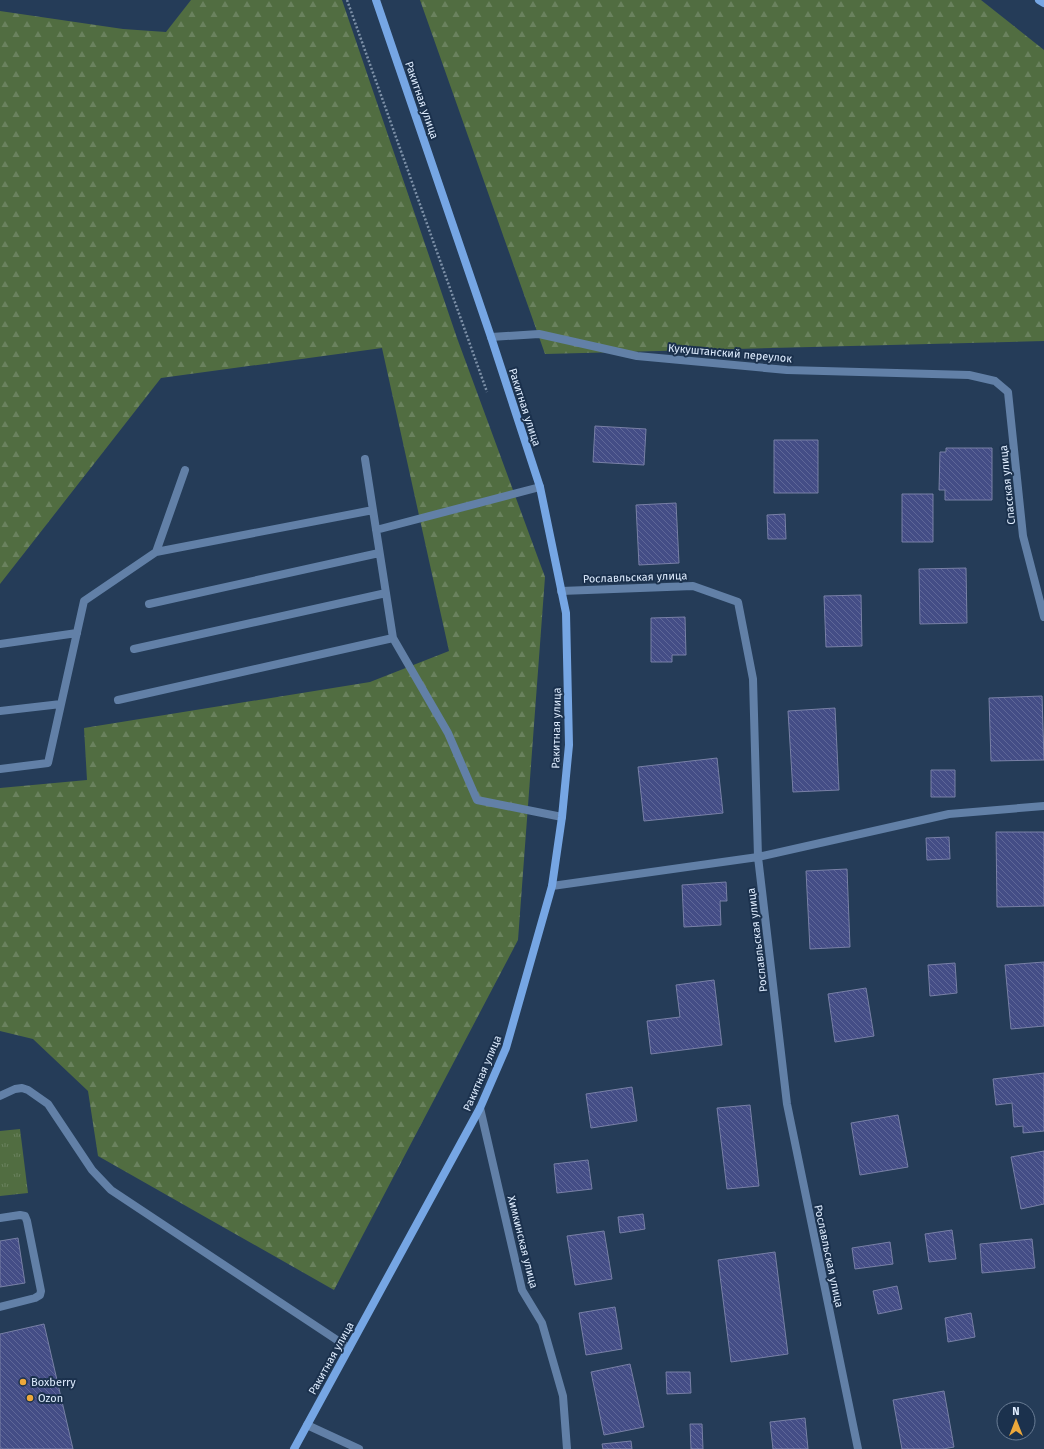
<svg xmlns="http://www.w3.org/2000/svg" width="1044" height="1449" viewBox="0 0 1044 1449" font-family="'Fira Sans',sans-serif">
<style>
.forest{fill:url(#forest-firs)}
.park{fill:url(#park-tufts)}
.building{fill:url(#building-back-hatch);stroke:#7880a6}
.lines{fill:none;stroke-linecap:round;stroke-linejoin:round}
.path{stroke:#7e91a8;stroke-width:2.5;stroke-dasharray:2 2;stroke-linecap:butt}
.lane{stroke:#6280a7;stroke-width:8}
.street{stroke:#6280a7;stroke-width:8}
.secondary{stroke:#76a6e4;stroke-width:8}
.poi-dot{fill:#eda83b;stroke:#1b314d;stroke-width:1.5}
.labels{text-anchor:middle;stroke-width:4;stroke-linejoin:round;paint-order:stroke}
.street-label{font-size:11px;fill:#deecfe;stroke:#1b314d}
.poi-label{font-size:11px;fill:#deecfe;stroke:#1b314d;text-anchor:start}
</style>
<defs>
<pattern id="forest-firs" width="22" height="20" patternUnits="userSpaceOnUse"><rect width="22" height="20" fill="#516d41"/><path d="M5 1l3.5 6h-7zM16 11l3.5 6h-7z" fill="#6a825e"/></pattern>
<pattern id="park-tufts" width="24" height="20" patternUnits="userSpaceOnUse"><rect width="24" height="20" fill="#516d41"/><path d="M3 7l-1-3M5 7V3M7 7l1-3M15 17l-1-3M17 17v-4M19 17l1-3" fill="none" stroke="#6a825e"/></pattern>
<pattern id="building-back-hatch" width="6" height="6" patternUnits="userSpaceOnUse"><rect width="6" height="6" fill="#444d86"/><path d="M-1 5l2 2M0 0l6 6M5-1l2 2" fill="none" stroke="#5f6798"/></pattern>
</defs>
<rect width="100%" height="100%" fill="#253c58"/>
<path class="forest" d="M191,0H342L457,338L545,577L518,940L334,1290L98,1156L88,1091L33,1039L0,1031V788L87,780L84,728L370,682L449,651L382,348L161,378L0,584V11L123,29L166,32Z
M420,0H981L1044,50V341L545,354Z"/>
<path class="park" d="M20,1129L28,1193L0,1196V1131Z"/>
<path class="building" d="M595,426L646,429L644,465L593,462Z
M774,440H818V493H774Z
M946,448H992V500H945V490H939L940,452H946Z
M902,494H933V542H902Z
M676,503L679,563L639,565L636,505Z
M785,514L786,539H768L767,515Z
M966,568L967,623L920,624L919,569Z
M861,595L862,646L826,647L824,596Z
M685,617L686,655H672V662H651V618Z
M1042,696L1044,760L991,761L989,698Z
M835,708L839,790L793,792L788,711Z
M717,758L723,813L644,821L638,767Z
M931,770H955V797H931Z
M996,832H1044V906L997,907Z
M949,837L950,859L927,860L926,838Z
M847,869L850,947L810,949L806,871Z
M726,882L727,901H720L721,925L684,927L682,885Z
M1044,962V1026L1011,1029L1005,965Z
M955,963L957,993L930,996L928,965Z
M714,980L722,1045L651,1054L647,1021L680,1017L676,985Z
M866,988L874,1036L835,1042L828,994Z
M1044,1073V1131L1023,1133V1126L1014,1127L1012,1103L996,1105L993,1079Z
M632,1087L637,1121L591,1128L586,1094Z
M750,1105L759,1186L727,1189L717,1108Z
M898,1115L908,1167L860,1175L851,1123Z
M1044,1151V1204L1021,1209L1011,1157Z
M588,1160L592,1189L557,1193L554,1164Z
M643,1214L645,1229L620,1233L618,1217Z
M952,1230L956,1259L929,1262L925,1234Z
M604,1231L612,1279L575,1285L567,1236Z
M18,1238L25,1283L0,1287V1241Z
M1032,1239L1035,1268L982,1273L980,1244Z
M890,1242L893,1264L855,1269L852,1248Z
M775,1252L788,1354L731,1362L718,1260Z
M897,1286L902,1309L878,1314L873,1291Z
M615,1307L622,1349L586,1355L579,1313Z
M971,1313L975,1337L948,1342L945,1318Z
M44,1324L73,1449H0V1334Z
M630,1364L644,1427L604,1435L591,1372Z
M666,1372H690L691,1393L667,1394Z
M944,1391L954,1447L943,1449H902L893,1400Z
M805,1418L808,1449H773L770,1422Z
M690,1424H702L703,1449H691Z
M631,1441L632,1449H603L602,1444Z"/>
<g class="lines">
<path class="path" d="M347,0L487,392"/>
<path class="lane" d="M365,459L393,638L448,733L477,800L562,817
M376,530L540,487
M156,552L373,510
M149,604L379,553
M0,644L77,633
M134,649L386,593
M118,700L393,638
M0,711L61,704
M0,769L48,763L84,601L156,552L185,470
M0,1096L15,1089L22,1088L28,1090L48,1104L92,1170L111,1190L349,1348
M0,1218L20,1215L25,1216L27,1221L41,1291L40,1295L35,1298L0,1307
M307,1425L359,1449"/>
<path class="street" d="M491,337L539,334L637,356L787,370L969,375L995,381L1008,392L1023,536L1044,617
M561,591L693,586L738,602L753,679L758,857L787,1104L858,1449
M552,886L758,857L949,814L1044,806
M480,1108L522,1290L542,1323L563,1396L567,1449"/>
<path class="secondary" d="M1039,0L1044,3
M294,1449L480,1108L506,1048L552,886L562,817L569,745L566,613L540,487L491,337L376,0"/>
</g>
<g class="poi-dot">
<circle cx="23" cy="1382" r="4"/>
<circle cx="30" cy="1398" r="4"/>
</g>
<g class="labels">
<g class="street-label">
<text transform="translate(422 100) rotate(71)" y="4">Ракитная улица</text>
<text transform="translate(730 353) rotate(5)" y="4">Кукуштанский переулок</text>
<text transform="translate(525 407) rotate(72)" y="4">Ракитная улица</text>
<text transform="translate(1007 485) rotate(-96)" y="4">Спасская улица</text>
<text transform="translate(635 577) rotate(-2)" y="4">Рославльская улица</text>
<text transform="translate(556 728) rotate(-89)" y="4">Ракитная улица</text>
<text transform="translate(757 940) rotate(-97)" y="4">Рославльская улица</text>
<text transform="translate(482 1073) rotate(-67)" y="4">Ракитная улица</text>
<text transform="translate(523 1242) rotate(76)" y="4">Химкинская улица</text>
<text transform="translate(829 1256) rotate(78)" y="4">Рославльская улица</text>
<text transform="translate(331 1358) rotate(-61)" y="4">Ракитная улица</text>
</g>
<g class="poi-label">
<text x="31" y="1386">Boxberry</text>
<text x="38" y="1402">Ozon</text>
</g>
</g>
<g transform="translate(1016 1421)"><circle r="19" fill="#1b314d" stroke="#697c94"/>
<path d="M0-3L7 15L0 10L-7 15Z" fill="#eda83b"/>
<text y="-6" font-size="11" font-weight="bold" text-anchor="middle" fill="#deecfe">N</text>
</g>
</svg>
